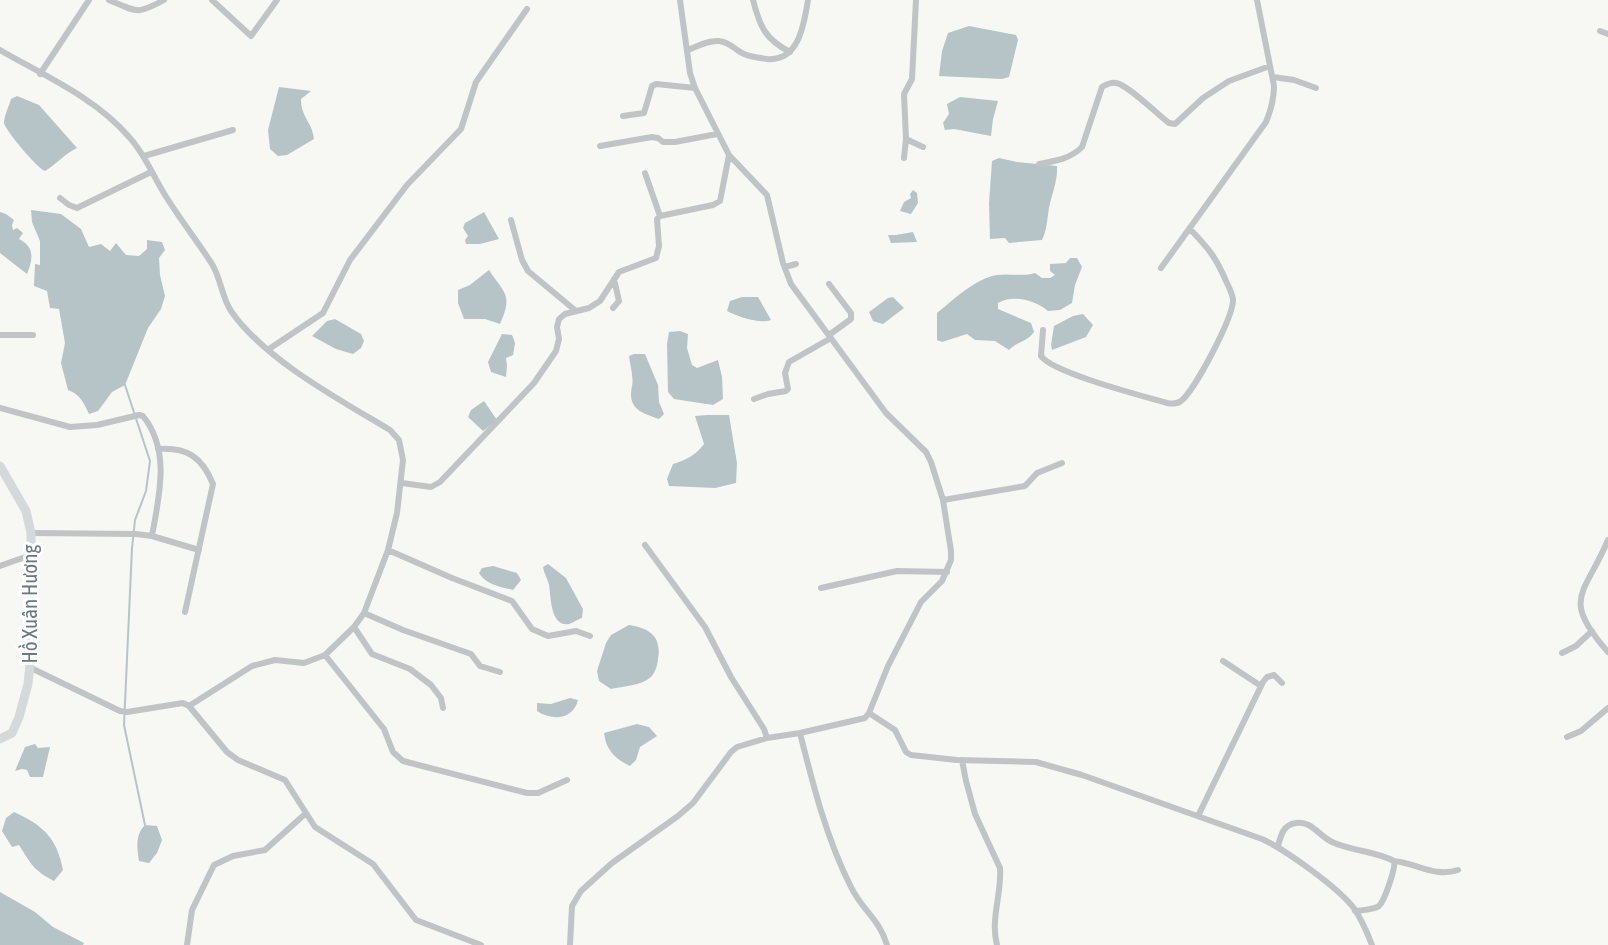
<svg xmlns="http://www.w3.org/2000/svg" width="1608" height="945" viewBox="0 0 1608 945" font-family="'Asap Condensed',sans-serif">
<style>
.water{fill:#b7c4c7}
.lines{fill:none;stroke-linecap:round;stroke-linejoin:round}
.stream{stroke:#b7c4c7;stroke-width:2}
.street{stroke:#c0c4c7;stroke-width:6}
.secondary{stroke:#d5d9dc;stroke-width:9}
.labels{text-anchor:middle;stroke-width:6;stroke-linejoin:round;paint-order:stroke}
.street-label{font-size:21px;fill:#687883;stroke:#fff}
</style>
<rect width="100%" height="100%" fill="#f7f7f4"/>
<path class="water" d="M969,26L1016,35L1018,40L1009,77L1002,79L939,76L942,51L948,33Z
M279,87L311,91L301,99C301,118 312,121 314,139L287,155L278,156L270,149L268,130Z
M17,96L39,105L77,148C64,154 57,164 45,171C38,169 5,130 4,123C4,116 9,106 11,99Z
M960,97L998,101L993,119L991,136L954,129L945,130L943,123L949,114L947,104Z
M999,158L1017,162L1057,166C1058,181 1052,193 1049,208C1047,220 1047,230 1042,240L1009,243L1005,238L990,239L989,203L992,161Z
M913,190L917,193L918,203L911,214L900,211L904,202L911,198L910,194Z
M31,210L61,214L81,229L89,247L101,244L110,251L116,243L126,255L139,256L147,249V240L162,242L165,250L159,258L160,275L165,296L161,309L148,328L125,385L112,392L98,411L89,414C84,403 80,394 68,390L61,363L65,343L59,309L50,308L47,291L34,286L35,264L40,265V241L32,222Z
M0,212L6,214L14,220L12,225L13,230L17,228L23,233L19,239C35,247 33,259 27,274L0,253Z
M484,212L499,239L480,244H466L465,240L468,236L463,228L465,223Z
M913,232L917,242L891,243L888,235H896Z
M1070,258H1077L1082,267L1075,285L1072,303L1060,310L1048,311C1036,300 1012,294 998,303V309L1031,323L1034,332C1028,341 1017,342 1009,350L995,341L975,340L967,334L942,342L937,340V313C953,300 976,278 997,275C1010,273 1022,277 1035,273L1042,278H1050L1055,275L1050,271V264L1066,263Z
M489,270C505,294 513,295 500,324L485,319H464L458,303V290L470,285Z
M742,297H758L771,320C760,324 738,317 727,311L730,301Z
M893,297L904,308L883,324L873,321L869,312L888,298Z
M1083,314L1093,325L1086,337L1052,350L1051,345L1054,326L1073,316Z
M335,319L361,334L364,341L361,348L353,354L336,349L312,336L327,321Z
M680,331L688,334L687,348L692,365L697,368L718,360L722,377L723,399L713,405L674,399L668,392L667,344L669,332Z
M502,334L512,335L515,343L513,355L506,358L507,366L506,377L491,372L488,362Z
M634,354H645L658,385L659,402L664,414L659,419C641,413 627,408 632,386C634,378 630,365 629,356Z
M484,401L497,420L483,431L468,417L471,410Z
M707,415H729L737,463L736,483L715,488L669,486L667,479L673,464C686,460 696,455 704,444L695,416Z
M548,564L566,578L583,609L582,618C578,619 573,623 569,624C550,627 551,596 549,585C548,579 544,574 543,567Z
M493,566L517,573L521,580L513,590C501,587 486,585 479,573L482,568Z
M629,625C650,628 662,637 658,659C658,664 655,673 651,677C641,686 623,686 611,689L599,681L597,671L606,643L611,635Z
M570,698L578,700C573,720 552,721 537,711V703L551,704Z
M637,724L649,727L657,736L640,747L636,760L630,766C615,759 606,750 604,733Z
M35,744L38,748L50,747L43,777H30L27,770L22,769L15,771L25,747Z
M14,812C43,825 57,838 63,870L54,881C33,870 31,864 19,845L12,847L2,831L6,818Z
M145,825L157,826L162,840L157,853L149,863L139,861C137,848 135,835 145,825Z
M0,892L35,912L53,927L84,943L83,945H0Z"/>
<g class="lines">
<path class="stream" d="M125,385L150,461L146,491L135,520L132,548L124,725L145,825"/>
<path class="street" d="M109,0C137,12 137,15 164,0
M212,0L251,36L277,0
M753,0C760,27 765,39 790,52
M1600,31L1608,34
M0,50C43,75 96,98 129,137C145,154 153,176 165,195C180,219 197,241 212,264C221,279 222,298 231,311C264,359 340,400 390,430L399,440L403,460L397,513L388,550L364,613L354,627L325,655L304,663L275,660L252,666L189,706
M688,50C698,46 708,40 719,41C730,42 735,50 744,54C751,57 759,58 767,59C799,62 804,24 808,0
M40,74L89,0
M1273,77L1294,80L1316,88
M623,116L644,113L652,86L656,84L695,88
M906,139L923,147
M600,146L652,137L658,138L663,142H675L717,134
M144,156L233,130
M904,158L906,139L904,94L912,79L916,0
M1039,164C1055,161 1070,159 1082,147L1102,87C1107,84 1111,82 1116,83C1127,84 1158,115 1169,123L1175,124L1203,98L1229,81L1270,66
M645,173L660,216
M60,198L69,205L77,208L151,172
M511,220L522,260L528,271L576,311
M785,267L796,264
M1161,268L1266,122C1271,110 1274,99 1274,86L1257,0
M829,284L851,313V319L829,335
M613,308L619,301L614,279
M1043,330L1041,356C1053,373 1143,396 1167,403C1172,404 1177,404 1181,401C1195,390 1234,316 1233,299C1232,293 1229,287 1226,281C1216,257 1208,248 1190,229
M0,335H33
M269,349L323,313L350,260L407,185L461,129L476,82L527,9
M754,399L768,394L786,391L788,389L785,373L789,362L831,338
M0,408L70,427L97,425L139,415L143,416C171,451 159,496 152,536
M158,449C187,447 202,457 213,484L185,612
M402,483L431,487L440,482L534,383L556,351L559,339L557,327L559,319L565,314L589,308L600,301L619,272L656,258L659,246L657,219L660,216L713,205L720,201L729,155
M943,500L1025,486L1037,473L1062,463
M31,533L136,534L152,536L199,550
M1608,540C1585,595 1560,598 1608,652
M645,545L705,627L731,677L764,729L767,738
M388,550L452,578L512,601L532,629L548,636L576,631L590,636
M0,566L31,555
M821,588L897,571L947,572
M364,613L403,630L471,654L480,666L500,672
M354,627L372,654L410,669L431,685L441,698L443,708
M1562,653L1576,646L1592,631
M325,655L384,729L393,752L403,761L527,793H538L567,780
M1223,661L1261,686
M31,668L120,711L127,712L183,703L189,706L227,752L238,760L285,780L315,827L373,864L416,920L481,945
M869,713L895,730L906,752L911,755L957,760L1036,762L1082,775L1262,839C1286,850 1337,887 1353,907C1361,918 1367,932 1372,945
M800,733C813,785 827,840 851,887C862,910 880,920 887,945
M1567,737L1581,731L1608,708
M962,760L966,781L975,814L1000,868C1002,894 990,919 997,945
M1198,816L1263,682L1267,677L1274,675L1282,683
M1278,846C1281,835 1283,825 1296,823C1311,820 1319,836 1332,842C1351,851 1375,851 1394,861C1396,867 1385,900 1379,906C1373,910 1363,910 1355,911
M1394,861C1416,863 1435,878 1458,870
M187,945L192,910L214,865L233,856L265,850L305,814
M570,945L572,906L581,891L612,863L678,816L693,803L731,752L737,747L767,738L800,733L865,718L869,713L888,666L921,602L942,581L951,560V551L943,500L931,462L926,452L886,413L791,284L783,263L767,195L729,155L695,88L690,73L680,0"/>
<path class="secondary" d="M0,466L26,511L31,533L32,646L28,684L19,717L12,733L0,739"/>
</g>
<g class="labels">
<g class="street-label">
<text transform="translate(30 604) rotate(-90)" y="7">Hồ Xuân Hương</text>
</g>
</g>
</svg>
